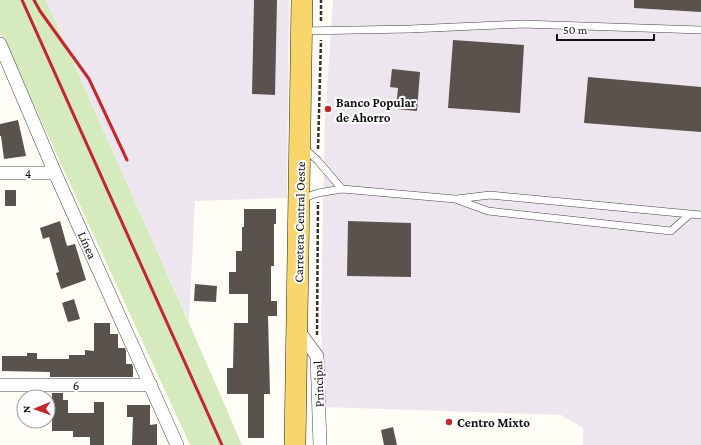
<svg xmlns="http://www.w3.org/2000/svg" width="701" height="445" viewBox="0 0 701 445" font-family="'Crimson Pro',serif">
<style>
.industrial{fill:#eee6ef}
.green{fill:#d5ebbd}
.building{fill:#5a524d}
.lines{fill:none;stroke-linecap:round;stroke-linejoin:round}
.service-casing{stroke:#444;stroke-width:8}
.minor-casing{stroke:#444;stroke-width:14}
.primary-casing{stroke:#222;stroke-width:22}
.path{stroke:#333;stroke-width:2.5;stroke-dasharray:4 2;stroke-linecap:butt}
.service{stroke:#fff;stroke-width:7}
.minor{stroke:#fff;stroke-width:13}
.primary{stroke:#f9d66b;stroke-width:21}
.rail{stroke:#c4262e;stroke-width:3}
.poi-dot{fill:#c4262e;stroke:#fff;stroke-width:1.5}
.labels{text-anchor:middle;stroke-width:4;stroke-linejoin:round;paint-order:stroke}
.poi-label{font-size:13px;font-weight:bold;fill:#111;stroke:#fff;text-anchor:start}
.street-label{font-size:13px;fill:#111;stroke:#fff}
</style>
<rect width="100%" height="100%" fill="#fffdf5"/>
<path class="industrial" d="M46,0H289L287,198L195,201L189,322L136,203Z
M333,0H701V445H583V428L561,415L325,407L321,328L323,205L325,116Z"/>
<path class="green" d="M0,0H46C111,148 178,296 242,445H190L0,31Z"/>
<path class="building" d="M254,0H277L275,95L252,94Z
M634,0H701V12L634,8Z
M453,40L524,45L520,113L448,108Z
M392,69L420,72L417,111L396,109L398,88L390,87Z
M588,77L701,87V132L584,123Z
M18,120L26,156L4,159L1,136H0V124Z
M5,190H16V206H5Z
M244,209H276V224H274V266H271V301H277V316H268L270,394H264V438H248V394H227V368H233L234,323H248V294H229V272H236V251H242V227H244Z
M60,221L67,246L75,244L86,280L61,289L56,273L59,272L49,237L43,239L40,228Z
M348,221L411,223V277L347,276Z
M195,284L217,286L216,302L194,301Z
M74,299L80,319L68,322L62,303Z
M94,323H110V334H118V348H125L126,351V364H132L133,367V377H50V372L2,371V356H27V353H37V359H69V355H85V350L94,351Z
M52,393H63V400H68V413H94V402H104V445H90V437H73V431H52Z
M127,405H150V425L157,424V445H132L133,417H127Z
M393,427L397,445H384L381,430Z"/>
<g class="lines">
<g class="service-casing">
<path id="service" d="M302,31L410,29L523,24L701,30
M304,148L318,161L342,189
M301,199L318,193L342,189L455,199L488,211L671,231L690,214L701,215
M457,199L490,195L690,214"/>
</g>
<g class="minor-casing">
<path id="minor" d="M0,44L55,173L177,445
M0,173H55
M297,329L317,356L320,445
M0,385H151"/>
</g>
<g class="primary-casing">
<path id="primary" d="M295,445L302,0"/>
</g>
<path class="path" d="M321,21V0
M318,149L321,40
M317,335L318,202"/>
<use href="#service" class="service"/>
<use href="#minor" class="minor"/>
<use href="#primary" class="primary"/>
<path class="rail" d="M22,0L222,445
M34,0L40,11L89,79L127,160"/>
</g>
<g class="poi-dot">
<circle cx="328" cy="109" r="4"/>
<circle cx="449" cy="422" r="4"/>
</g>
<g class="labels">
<g class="poi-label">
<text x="336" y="107">Banco Popular<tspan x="336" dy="15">de Ahorro</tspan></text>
<text x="457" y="427">Centro Mixto</text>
</g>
<g class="street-label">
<text x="28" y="178">4</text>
<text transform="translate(299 222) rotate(-89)" y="5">Carretera Central Oeste</text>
<text transform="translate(88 245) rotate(66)" y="5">Línea</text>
<text transform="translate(318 384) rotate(-92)" y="5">Principal</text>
<text x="76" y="390">6</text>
</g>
</g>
<g transform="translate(36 409) rotate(268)"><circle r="19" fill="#ffffff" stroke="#a0a0a0"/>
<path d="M0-3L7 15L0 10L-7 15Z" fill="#c4262e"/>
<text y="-6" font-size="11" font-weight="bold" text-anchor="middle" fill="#111111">N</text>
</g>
<path d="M557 34v6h97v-6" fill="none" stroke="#111111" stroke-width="2"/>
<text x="563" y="34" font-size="12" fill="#111111" stroke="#ffffff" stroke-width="3" paint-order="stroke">50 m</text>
</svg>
